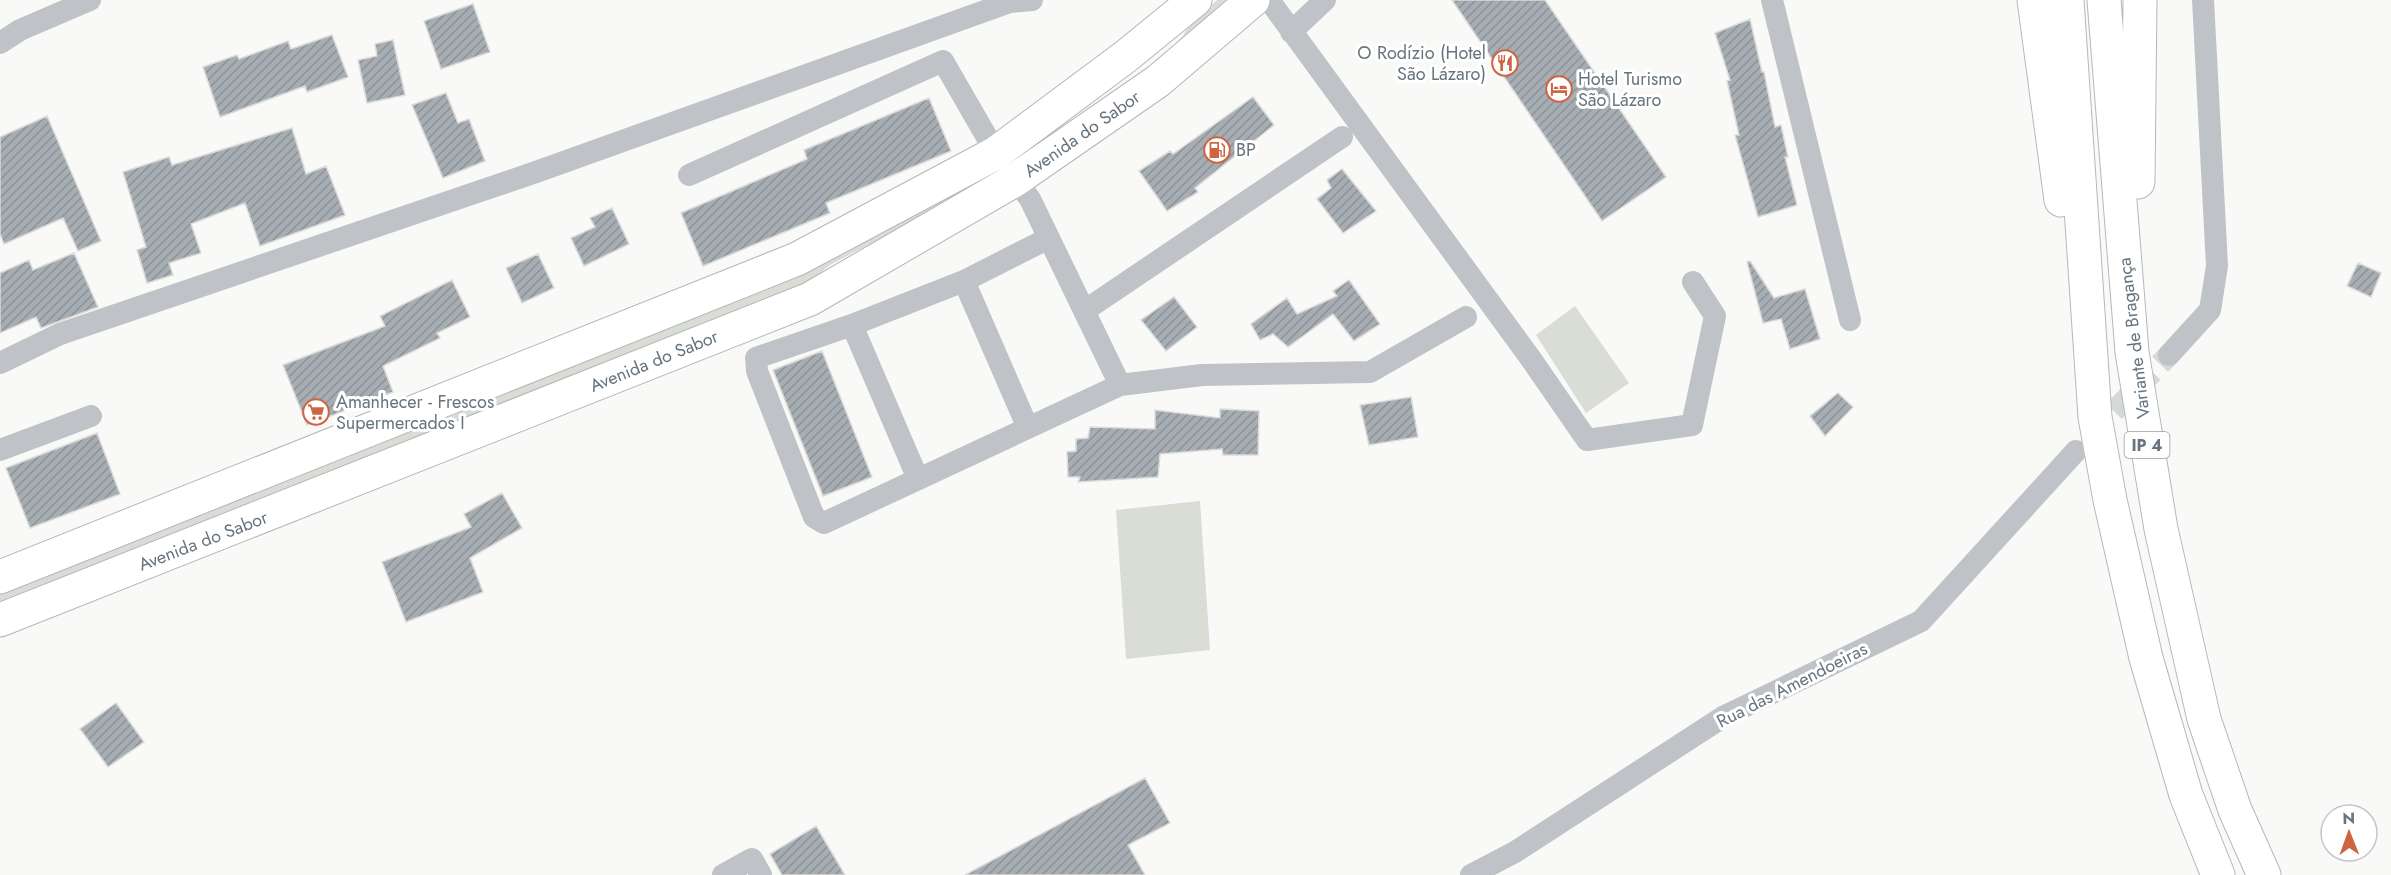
<svg xmlns="http://www.w3.org/2000/svg" width="2391" height="875" viewBox="0 0 2391 875" font-family="Jost,sans-serif">
<style>
.grass{fill:#d9ddd6}
.building{fill:url(#building-hatch);stroke:#dbdbd9;stroke-width:1.5}
.lines{fill:none;stroke-linecap:round;stroke-linejoin:round}
.street-tunnel{stroke:#d4d8d9;stroke-width:22;stroke-dasharray:22 11;stroke-linecap:butt}
.primary-casing{stroke:#b3b7ba;stroke-width:35}
.highway-casing{stroke:#b5b8bb;stroke-width:35}
.street{stroke:#bfc2c6;stroke-width:22}
.primary{stroke:#fff;stroke-width:33}
.highway{stroke:#fff;stroke-width:33}
.labels{text-anchor:middle;stroke-width:6;stroke-linejoin:round;paint-order:stroke}
.shield{fill:#fff;stroke:#959ea5;stroke-width:1.5}
.shield-label{font-size:16px;font-weight:bold;fill:#67747e}
.poi-label{font-size:18px;fill:#67747e;stroke:#fff;text-anchor:start}
.street-label{font-size:18px;fill:#67747e;stroke:#fff}
</style>
<defs>
<pattern id="building-hatch" width="6" height="6" patternUnits="userSpaceOnUse" patternTransform="scale(1.5)"><rect width="6" height="6" fill="#a7aeb3"/><path d="M-1 1l2-2M0 6l6-6M5 7l2-2" fill="none" stroke="#8c9297"/></pattern>
</defs>
<rect width="100%" height="100%" fill="#f9f9f7"/>
<path class="grass" d="M1217,0H1239L1192,40L1094,109L1168,52L1183,36L1189,25Z
M950,195L952,197L948,203L830,265L804,286L447,430L443,419L778,284Z
M1575,306L1629,383L1586,413L1536,335Z
M431,423L436,436L0,606V592Z
M1200,501L1210,650L1126,659L1116,510Z"/>
<path class="building" d="M1452,0H1545L1666,177L1602,221Z
M473,4L490,52L441,69L424,21Z
M1750,19L1762,72H1764L1775,127L1781,125L1788,157H1785L1797,205L1758,217L1735,135H1739L1727,81L1730,80L1715,33Z
M332,35L348,77L307,92L305,86L220,117L203,67L237,55L239,59L288,41L291,49Z
M393,40L405,95L367,103L358,60L377,56L375,44Z
M446,93L458,123L469,119L485,161L443,178L412,105Z
M1253,97L1274,125L1195,188L1198,192L1167,211L1139,171L1170,151L1173,154Z
M929,98L951,151L826,203L830,213L703,266L681,213L807,159L804,150Z
M47,116L101,241L78,251L63,218L4,244L0,234V137Z
M292,128L306,174L326,166L345,215L260,246L245,203L191,224L201,253L169,263L173,275L147,283L137,250L146,247L123,172L169,157L172,165Z
M1342,169L1376,211L1343,233L1317,199L1331,188L1327,180Z
M612,208L629,244L584,266L571,238L595,227L590,218Z
M74,253L98,307L41,328L36,317L0,333V273L29,260L33,270Z
M538,254L554,288L522,303L506,268Z
M1750,261L1774,298L1805,289L1820,339L1790,349L1781,319L1763,323L1747,262Z
M2358,263L2381,273L2371,297L2347,286Z
M452,280L470,317L437,333L440,338L383,366L393,392L307,425L283,365L385,326L380,316Z
M1349,280L1380,324L1354,341L1333,314L1288,347L1273,334L1260,340L1251,324L1287,298L1297,314L1337,296L1333,291Z
M1174,297L1197,327L1166,351L1141,320Z
M822,351L872,477L823,496L773,370Z
M1838,393L1853,407L1825,436L1810,416Z
M1411,397L1418,437L1369,445L1360,405Z
M1220,409L1259,411L1258,455H1223L1222,449L1160,454L1158,477L1078,482L1080,477H1068L1067,452L1076,451V439L1088,438L1090,427L1155,429V410L1220,418Z
M97,433L120,494L30,528L6,468Z
M502,493L522,528L470,558L483,592L406,622L382,562L471,527L464,514Z
M116,703L144,742L108,767L80,729Z
M1145,778L1170,823L1128,845L1145,875H965Z
M816,826L845,875H782L770,854Z"/>
<g class="lines">
<path class="street-tunnel" d="M2091,435L2169,355"/>
<g class="primary-casing">
<path id="primary" d="M0,577L797,259L996,153L1125,57L1195,0
M0,620L810,299L1015,180L1158,81L1253,0"/>
</g>
<g class="highway-casing">
<path id="highway" d="M2034,0L2061,200
M2067,0L2095,417L2110,500L2146,658L2186,795L2218,875
M2104,0L2132,352L2161,529L2204,719L2235,810L2264,875
M2138,182L2140,0"/>
</g>
<path class="street" d="M1269,0L1531,359L1587,440L1692,425L1715,316L1693,282
M1772,0L1850,320
M1291,32L1325,0
M0,43L20,30L90,0
M689,175L943,61L996,153L1030,199L1120,385L1202,375L1370,372L1466,317
M1049,238L964,281L852,325L756,358L757,371L814,517L824,523L1120,385
M964,281L1028,428
M1084,311L1342,137
M852,325L918,479
M2169,355L2210,310L2217,266L2203,0
M0,363L60,334L536,172L1010,2L1032,0
M0,450L91,416
M723,875L752,859L761,875
M1471,875L1515,852L1723,717L1921,621L2076,451"/>
<use href="#primary" class="primary"/>
<use href="#highway" class="highway"/>
</g>
<defs>
<g id="restaurant-ring" transform="scale(1.35)"><circle r="9.5" fill="#fff" stroke="#cd6542" stroke-width="1.5"/><path d="M-5-6h1v4h1v-4h1v4h1v-4h1v5L-1.5 .5V6h-2V.5L-5-1ZM5-6V6H3V1.5H1.5Q1.5-4 5-6Z" fill="#cd6542"/></g>
<g id="hotel-ring" transform="scale(1.35)"><circle r="9.5" fill="#fff" stroke="#cd6542" stroke-width="1.5"/><path d="M-6-4.5h1.5V1H6V5H4.5V3h-9V5H-6ZM-4 0a1.8 1.8 0 1 1 3.6 0ZM.5 0V-2.5h3Q6-2.5 6 0Z" fill="#cd6542"/></g>
<g id="fuel-ring" transform="scale(1.35)"><circle r="9.5" fill="#fff" stroke="#cd6542" stroke-width="1.5"/><path d="M-5.5-6h7V0h2V4h1.3V-2.5L3-4.5l.8-.8L6-3V5H2.5V1h-1V6h-7ZM-4.2-4.7v3.2H.2V-4.7Z" fill="#cd6542"/></g>
<g id="supermarket-ring" transform="scale(1.35)"><circle r="9.5" fill="#fff" stroke="#cd6542" stroke-width="1.5"/><path d="M-6-5.5h2.5l.6 2H6L4.5 2H-2.5L-4.4-4H-6ZM-1.5 3.2a1.3 1.3 0 1 0 .1 0ZM3 3.2a1.3 1.3 0 1 0 .1 0Z" fill="#cd6542"/></g>
</defs>
<g fill-rule="evenodd">
<use href="#restaurant-ring" x="1505" y="63"/>
<use href="#hotel-ring" x="1559" y="89"/>
<use href="#fuel-ring" x="1217" y="150"/>
<use href="#supermarket-ring" x="316" y="412"/>
</g>
<g class="labels">
<rect class="shield" x="2124.5" y="432" width="45" height="26" rx="4.5"/>
<g class="shield-label">
<text x="2147" y="451">IP 4</text>
</g>
<g class="poi-label">
<text x="1486" y="59" text-anchor="end">O Rodízio (Hotel<tspan x="1486" dy="21">São Lázaro)</tspan></text>
<text x="1578" y="85">Hotel Turismo<tspan x="1578" dy="21">São Lázaro</tspan></text>
<text x="1236" y="156">BP</text>
<text x="336" y="408">Amanhecer - Frescos<tspan x="336" dy="21">Supermercados I</tspan></text>
</g>
<g class="street-label">
<text transform="translate(1082 134) rotate(-35)" y="6">Avenida do Sabor</text>
<text transform="translate(2134 338) rotate(-97)" y="6">Variante de Bragança</text>
<text transform="translate(654 361) rotate(-22)" y="6">Avenida do Sabor</text>
<text transform="translate(203 541) rotate(-21)" y="6">Avenida do Sabor</text>
<text transform="translate(1792 685) rotate(-27)" y="6">Rua das Amendoeiras</text>
</g>
</g>
<g transform="translate(2349 833) rotate(359)"><circle r="28" fill="#ffffff" stroke="#c2c7cb" stroke-width="1.5"/>
<path d="M0-4.5L10 22L0 15L-10 22Z" fill="#cd6542"/>
<text y="-9" font-size="16" font-weight="bold" text-anchor="middle" fill="#67747e">N</text>
</g>
</svg>
